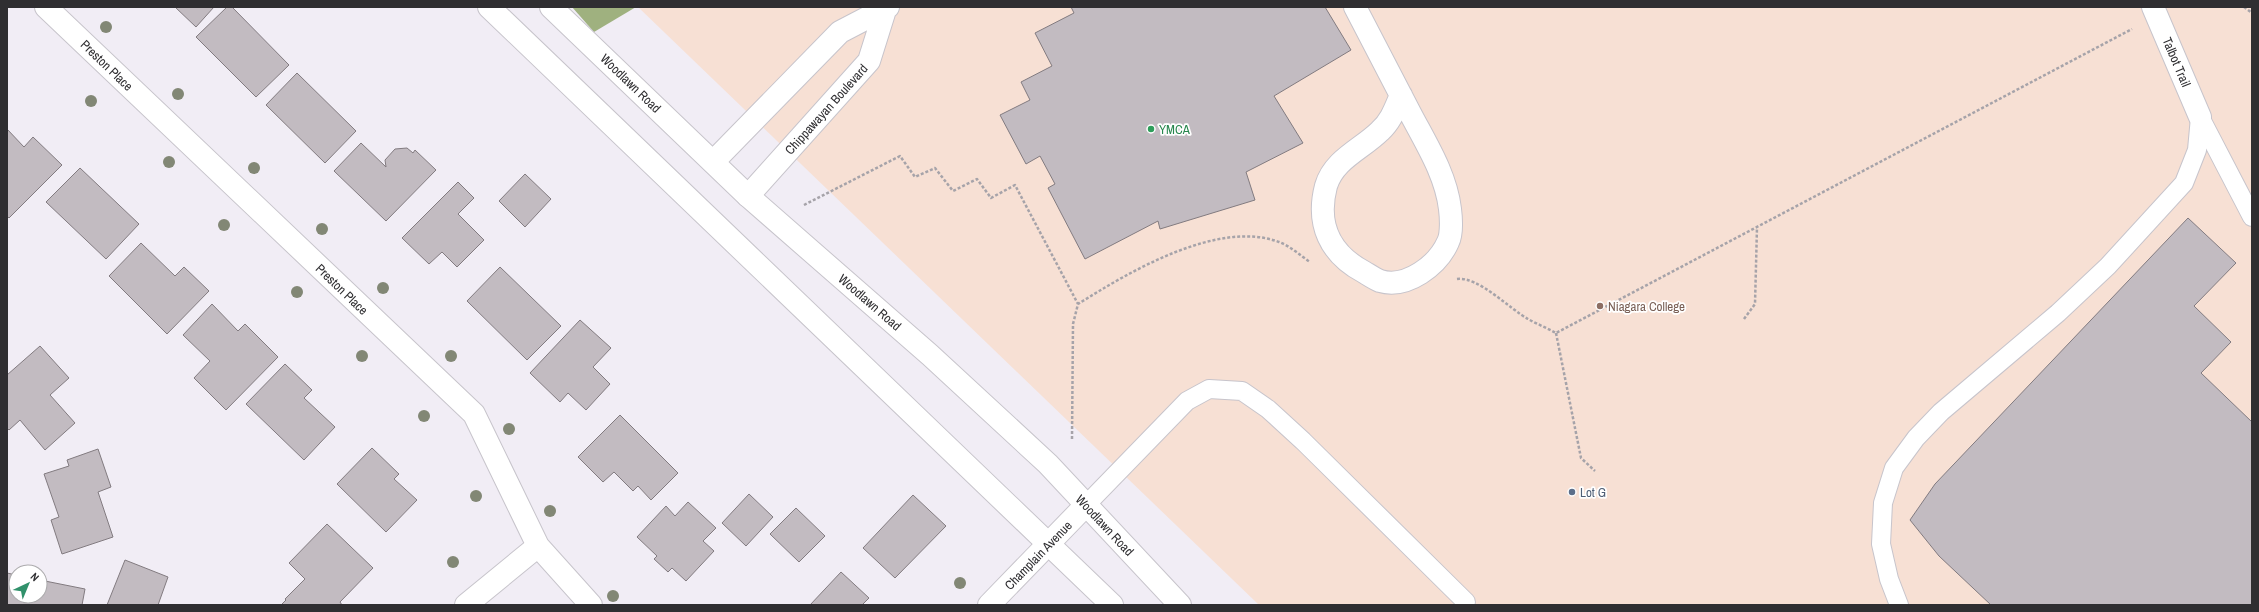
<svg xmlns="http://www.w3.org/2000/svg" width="2259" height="612" viewBox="0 0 2259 612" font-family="'Archivo Narrow',sans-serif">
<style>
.education{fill:#f7e0d4}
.forest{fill:#9fb17f}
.building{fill:#c2bbc1;stroke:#827b80}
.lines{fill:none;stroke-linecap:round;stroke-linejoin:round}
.lane-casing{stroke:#c7c4cb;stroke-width:20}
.street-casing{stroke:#c7c4cb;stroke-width:24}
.secondary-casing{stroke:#c7c4cb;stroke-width:24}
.path{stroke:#a6a3a9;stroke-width:2.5;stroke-dasharray:3 2;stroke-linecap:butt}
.lane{stroke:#fff;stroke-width:18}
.street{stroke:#fff;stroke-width:22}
.secondary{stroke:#fff;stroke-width:22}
.tree{fill:#828775}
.leisure-dot{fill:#2e9e5b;stroke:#fff;stroke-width:1.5}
.education-dot{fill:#8d6e63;stroke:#fff;stroke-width:1.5}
.service-dot{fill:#5c6f8a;stroke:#fff;stroke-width:1.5}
.labels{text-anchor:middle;stroke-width:3.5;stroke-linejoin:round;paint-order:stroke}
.street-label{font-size:13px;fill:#2f2e31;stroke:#fff}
.leisure-label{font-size:13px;fill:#27864d;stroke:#fff;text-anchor:start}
.education-label{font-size:13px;fill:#785e54;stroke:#fff;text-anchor:start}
.service-label{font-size:13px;fill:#4e5e75;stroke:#fff;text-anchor:start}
</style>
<rect width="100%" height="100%" fill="#f1edf5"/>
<path class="education" d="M638,7H2252V605H1259Z"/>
<path class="forest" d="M572,7H636L594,32Z"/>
<path class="building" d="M175,7H214L196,27Z
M227,7H232L289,65L256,97L196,37Z
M1071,7H1325L1351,50L1274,96L1303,143L1246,172L1255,200L1160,229L1158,221L1085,259L1048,188L1055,184L1040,156L1026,164L1000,115L1030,100L1021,82L1052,66L1035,33L1074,13Z
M297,73L356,131L325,163L266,105Z
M7,129L24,147L33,137L62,165L9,218L7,216Z
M361,143L386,167L385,160L395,149L407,148L413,153L415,150L436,170L386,221L334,171Z
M80,168L139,224L106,259L46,202Z
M525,174L551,199L525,227L499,201Z
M458,182L474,198L458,214L484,240L457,267L442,252L429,264L402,238Z
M2188,218L2236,263L2194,306L2231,342L2201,373L2252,422V605H1991L1939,556L1910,520L1935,484Z
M141,243L175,276L184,267L209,291L167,334L109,276Z
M500,267L561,326L527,360L467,301Z
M212,304L238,331L245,324L278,357L226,410L194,378L210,361L183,335Z
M580,320L611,348L593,367L610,384L586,410L568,393L560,402L530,373Z
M40,346L69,378L50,395L75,423L45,450L20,420L9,430L7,428V375Z
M285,364L312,390L304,398L335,427L304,460L246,404Z
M620,415L678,473L651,500L638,486L633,491L614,472L603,482L578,457Z
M372,448L399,474L394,479L417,500L386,532L337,484Z
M98,449L111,487L98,492L113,537L62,554L51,520L59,517L44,474L69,466L67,460Z
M749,494L773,517L746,546L722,523Z
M913,495L946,526L895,578L863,548Z
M688,502L716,528L703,541L714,551L686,581L672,568L668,572L654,559L657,556L637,537L666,506L675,516Z
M796,508L825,536L799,562L770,534Z
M327,524L373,568L340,602L342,605H281L286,600L285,599L305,579L289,563Z
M125,560L168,577L158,605H107Z
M841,572L869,598L862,605H810Z
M7,573L16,575V596H40V580L85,589L82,605H7Z"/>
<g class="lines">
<g class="lane-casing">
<path id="lane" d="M2200,117L2252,217
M1086,505L1187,401L1209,389L1242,391L1268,409L1303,441L1466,602
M1899,605L1889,579L1881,544L1883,503L1894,468L1916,438L1941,412L2058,313L2108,266L2184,183L2197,150L2200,117"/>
</g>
<g class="street-casing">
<path id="street" d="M46,7L474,414L538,546L591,605
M1355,7C1373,42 1391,77 1409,111C1425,142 1446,174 1450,209C1451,217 1452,234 1448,242C1438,265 1407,289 1380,281C1375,279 1369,275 1364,272C1330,254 1316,224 1326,186C1334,159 1362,149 1380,131C1391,121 1395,109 1401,95
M2153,7L2200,117
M713,162L840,32L888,7
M748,196L869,61L885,10
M466,605L538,546
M989,605L1086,505"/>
</g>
<g class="secondary-casing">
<path id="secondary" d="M489,7L1112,605
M551,7L748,196L930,355L1048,464L1180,605"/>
</g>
<path class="path" d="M2244,7L2252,13
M804,205L900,156L915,177L935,168L953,191L977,179L991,198L1015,185L1078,304
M1457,279C1478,276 1510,309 1528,319C1537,324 1547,328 1556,333L2132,29
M1744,319L1755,304L1757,227
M1556,333L1581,458L1595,471
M1072,439L1073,324L1078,304C1129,272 1218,219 1279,242C1290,246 1301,256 1310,262"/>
<use href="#lane" class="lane"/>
<use href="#street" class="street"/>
<use href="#secondary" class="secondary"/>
</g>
<g class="tree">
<circle cx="106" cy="27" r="6"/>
<circle cx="178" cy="94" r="6"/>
<circle cx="91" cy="101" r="6"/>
<circle cx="169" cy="162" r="6"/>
<circle cx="254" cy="168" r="6"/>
<circle cx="224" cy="225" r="6"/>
<circle cx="322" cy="229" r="6"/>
<circle cx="383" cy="288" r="6"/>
<circle cx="297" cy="292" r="6"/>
<circle cx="362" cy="356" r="6"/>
<circle cx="451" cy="356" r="6"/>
<circle cx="424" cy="416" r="6"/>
<circle cx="509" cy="429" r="6"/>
<circle cx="476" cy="496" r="6"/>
<circle cx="550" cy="511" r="6"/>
<circle cx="453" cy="562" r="6"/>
<circle cx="960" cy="583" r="6"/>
<circle cx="613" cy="596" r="6"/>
</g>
<circle class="leisure-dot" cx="1151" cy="129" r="4"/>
<circle class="education-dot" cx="1600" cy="306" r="4"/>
<circle class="service-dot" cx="1572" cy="492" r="4"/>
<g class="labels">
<g class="street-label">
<text transform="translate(2177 62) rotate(67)" y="5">Talbot Trail</text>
<text transform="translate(107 65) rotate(44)" y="5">Preston Place</text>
<text transform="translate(631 83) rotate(44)" y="5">Woodlawn Road</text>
<text transform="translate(826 109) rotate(-48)" y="5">Chippawayan Boulevard</text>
<text transform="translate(342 289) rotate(44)" y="5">Preston Place</text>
<text transform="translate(870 302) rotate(41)" y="5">Woodlawn Road</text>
<text transform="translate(1105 525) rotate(47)" y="5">Woodlawn Road</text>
<text transform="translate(1038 555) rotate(-46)" y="5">Champlain Avenue</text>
</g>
<g class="leisure-label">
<text x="1159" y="134">YMCA</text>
</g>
<g class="education-label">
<text x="1608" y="311">Niagara College</text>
</g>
<g class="service-label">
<text x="1580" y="497">Lot G</text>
</g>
</g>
<rect width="2259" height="612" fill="none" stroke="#2f2e31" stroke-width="16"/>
<g transform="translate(28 584) rotate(44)"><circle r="19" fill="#ffffff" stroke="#acabad"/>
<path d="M0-3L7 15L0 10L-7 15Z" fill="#31916b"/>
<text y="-6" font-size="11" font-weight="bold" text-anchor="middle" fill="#2f2e31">N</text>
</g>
</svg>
